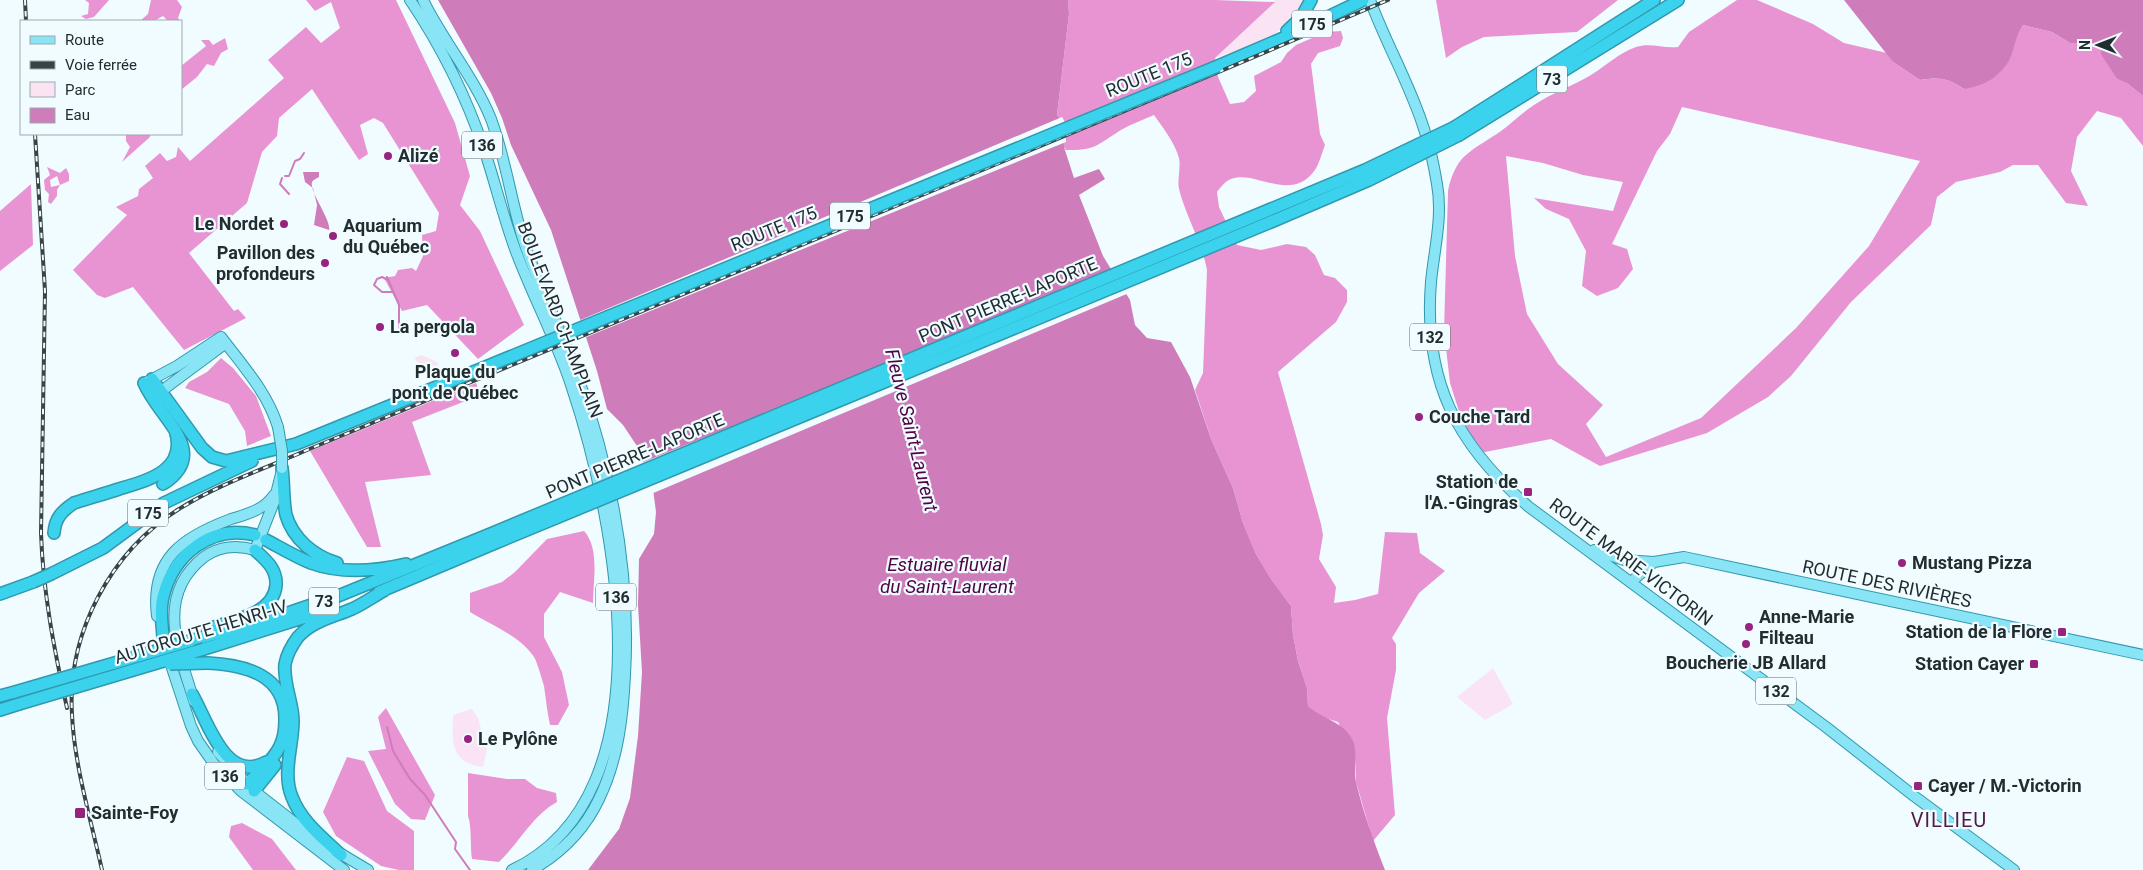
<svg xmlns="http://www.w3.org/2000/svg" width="2143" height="870" viewBox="0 0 2143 870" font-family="Roboto,sans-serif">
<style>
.green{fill:#fae4f3}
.forest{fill:#e994d2;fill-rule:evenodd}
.water{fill:#cf7cba}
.pier{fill:#f0fcff}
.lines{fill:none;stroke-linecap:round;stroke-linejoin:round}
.stream{stroke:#cf7cba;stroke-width:2}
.primary-casing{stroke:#3298ac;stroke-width:12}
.highway-casing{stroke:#3298ac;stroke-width:14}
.primary{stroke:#89e4f5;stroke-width:10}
.highway{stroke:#3bd2ee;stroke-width:11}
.rail-casing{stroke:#394447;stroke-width:4}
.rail{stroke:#f0fcff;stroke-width:2;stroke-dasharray:5.5;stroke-linecap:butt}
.primary-bridge-casing{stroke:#3298ac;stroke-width:12;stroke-linecap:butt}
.highway-bridge-casing{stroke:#3298ac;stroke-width:14;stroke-linecap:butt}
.primary-bridge{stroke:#89e4f5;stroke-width:10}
.highway-bridge{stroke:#3bd2ee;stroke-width:11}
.poi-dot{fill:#972380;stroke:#f0fcff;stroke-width:2}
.labels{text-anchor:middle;stroke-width:4.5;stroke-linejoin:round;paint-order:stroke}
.shield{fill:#f0fcff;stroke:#606b6e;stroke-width:1}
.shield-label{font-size:16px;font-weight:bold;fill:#222d30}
.street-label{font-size:18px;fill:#222d30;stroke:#f0fcff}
.poi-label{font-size:18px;font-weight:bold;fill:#222d30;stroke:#f0fcff;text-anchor:start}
.water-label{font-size:19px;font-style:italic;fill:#510343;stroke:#f0fcff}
.quarter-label{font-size:20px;letter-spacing:1px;fill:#521b46;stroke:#f0fcff}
</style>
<rect width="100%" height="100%" fill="#f0fcff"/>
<path class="green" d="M1275,0H1307C1291,35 1248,46 1215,58Z
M422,355L437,362L441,372L431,376L429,368L421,366L414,358Z
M1493,668L1513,704L1485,720L1457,697Z
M472,709L478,718L487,750L483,767C450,763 452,741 453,715Z"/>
<path class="forest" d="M85,0H109L94,17L86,19L81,16L88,14L89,3Z
M151,0H177L182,7L178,18L180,21H168L163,16L154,21H140L148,14Z
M306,0H396L455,123L470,176L460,205L480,231L524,325L478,359L427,305L402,311L384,278L395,276L398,270L412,268L416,271L423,256L422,235L436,231L439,213L383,123L374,118L360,125L368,154L359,160L312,89L279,118L277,136L262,152L247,203L189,253L234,311L238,309L246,318L184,350L133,287L105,298L97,295L73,270L127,215L116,207L138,196L139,189L153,178L145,166L160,153L167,161L176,157L178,147L190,161L284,78L268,60L306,27L321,43L340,28L331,2L315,11Z
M1068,0H1215L1275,2L1215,58L1218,77L1230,104L1244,102L1256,91L1254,76L1281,62L1287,53L1296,45L1326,32L1341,31L1343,38L1340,46L1318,53L1311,64L1320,134L1325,145C1322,153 1319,164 1315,170C1291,204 1255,169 1231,179C1225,181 1221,187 1217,192L1219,207L1237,245L1261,250L1287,244L1306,247L1315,255L1324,275L1335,278L1347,290V302L1336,322L1278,372L1321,524L1323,535L1319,559L1336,587L1334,603L1355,600L1378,594L1385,532L1417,533L1420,553L1445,571L1419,593L1392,638L1396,644V670L1387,718L1395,815L1373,841L1356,782L1355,757L1338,722L1319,716L1308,706L1307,688L1298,661L1293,635L1291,606L1271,579L1256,554L1243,523L1233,488L1211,439L1195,390L1203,373L1207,270C1202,242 1186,217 1179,189C1177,180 1181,168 1179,158C1175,143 1163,128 1154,115C1143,120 1131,124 1121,130C1098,144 1096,151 1066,150L1064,147L1063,122L1057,115L1069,14Z
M1436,0H1618L1577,32L1484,37L1462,47L1446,58Z
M1737,0H1757L1813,24L1844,43L1887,53L1893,62L1920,80C1940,77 1947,78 1964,89L2010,59L2016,35L2023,25L2052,32L2070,43H2091L2101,50L2117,79L2128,84L2143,96V146L2121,118L2097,111L2077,137L2071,171L2088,206L2066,203L2038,165H2013L2000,172L1956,182L1937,197L1931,225L1851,302L1791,376L1768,397L1707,433L1600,466L1551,439L1480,453L1464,427L1450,383L1444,331L1448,191C1450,179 1456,163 1466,155C1476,146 1490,139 1501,131C1512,123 1522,113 1534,105C1552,93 1572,86 1591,75C1607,65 1619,53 1636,47C1650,42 1664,49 1678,47L1689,32ZM1682,107L1920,161L1869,246L1796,328L1701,418L1606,457L1586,424L1603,405L1558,364L1527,314L1515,256L1506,156L1543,163L1583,175L1623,182L1613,211L1534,198L1546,209L1569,219L1586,251L1582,286L1597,296L1618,288L1633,269L1627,249L1612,244L1657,151L1670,134Z
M225,38L228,49L221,53L214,66L207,64L197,77L181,90V66L206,46L201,40H209L213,45Z
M126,134H150V137L122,162L130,147L126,141Z
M47,167L60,173L66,168L69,174V181L60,185L57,176L50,180L51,187L60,185L57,190V196L51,204L48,202L49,194L45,190L44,180L50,175Z
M31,184L33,245L0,271V211Z
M221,358L233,368L256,396L271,436L247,446L245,431L229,404L185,388L189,382L207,372Z
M476,383L481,395L412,422L431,475L365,482L381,547H367L310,451Z
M584,531C600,548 593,582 593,603L560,592L544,614V637L562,672L569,705L558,725H550C547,712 546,699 544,686C543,682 536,659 534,657C520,636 491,625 470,612V593L502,582L515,572L547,539Z
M386,708L435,795L425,820L411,819L395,804L368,751L386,749L378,717Z
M347,757L364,761L387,811L414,831V870H399L381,866L336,836L323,812Z
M468,773L507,779H525L537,788L556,793L557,802C533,815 519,843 499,862L472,859C470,847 472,827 468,816Z
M242,823L272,839L296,870H253L229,837L231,826Z"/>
<path class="water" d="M438,0H1068L1069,14L1057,115L1063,122L1064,147L1074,178L1099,169L1105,179L1079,195L1103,256L1130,300L1135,325L1147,338L1171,342L1190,377L1211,439L1233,488L1243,523L1256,554L1271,579L1291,606L1293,635L1298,661L1307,688L1308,706C1322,719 1345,722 1353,741C1358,753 1353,769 1356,782C1363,812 1374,842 1385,870H588L619,829L630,798L638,736L642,672L638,605L639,559L654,534L656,512L653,489L637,446L623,425L607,409L597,371L551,230L511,145L502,118L491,93Z
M1844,0H2143V96L2128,84L2117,79L2101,54V50L2091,43H2070L2052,32L2023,25C2015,36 2015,47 2010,59C2000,77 1984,86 1964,89C1947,78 1940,77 1920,80L1893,62Z
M303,172H319V177C317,178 313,180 312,182C309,191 332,221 329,230L314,225L317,205L313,188L305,182Z"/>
<path class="pier" d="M1062,117L1065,122L1066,142L584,338L578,321Z
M1116,271L1129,293L651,494L641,463Z"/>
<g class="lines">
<path class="stream" d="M285,176H289L295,161L300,159L304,153
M282,178L280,184L289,194
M387,277L399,305V332
M388,280L382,277L377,279L374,285L382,292H393
M387,727L393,751L410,779L425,795L456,842L455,849L470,870"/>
<g class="primary-casing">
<path id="primary" d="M410,0C441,46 466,96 484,149C495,182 503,216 515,249C532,295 556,339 571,385C615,516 672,795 512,870
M423,0C443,41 474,77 491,119C506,159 511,202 524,242C539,287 561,329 577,374C611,470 631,573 625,675C623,717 618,760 599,799C585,829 561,853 532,870
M1370,0C1386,44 1410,84 1424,129C1430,146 1434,166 1437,184C1443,217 1434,250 1431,282C1423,380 1456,444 1529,507L1826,727L1914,796L2014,870
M147,382L177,366L221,337C243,366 267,392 278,427
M156,395L226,343
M1594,550L1624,560L1654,562
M1631,582L1654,562L1684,557L2143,655
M157,616C150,558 183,537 231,519C247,514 264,510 274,495
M169,659L191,726L198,741L214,764L241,791L344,870
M194,701C179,651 154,596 204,557C219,546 238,545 255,550L274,502L281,474
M218,752L254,791L313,837L368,870"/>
</g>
<g class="highway-casing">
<path id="highway" d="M1287,31L1301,18L1311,0
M1218,66L1288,36L1357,3
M1455,127L1654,0
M1459,135L1678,0
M152,379L202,448L212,457L226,461L296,444L483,368
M144,383C160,420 212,452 163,484
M282,468C284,483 283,500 286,515C293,539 314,556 337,563
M54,533C55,518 62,511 74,503C89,498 104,494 119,489C149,480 188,470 175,430
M266,540C281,548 296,557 311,563C341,574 376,571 406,564
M51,574L103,548L164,503L252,461
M379,592L493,544
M0,594L33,582
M208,629C230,621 274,615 276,585C277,569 266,560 255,550
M163,640C163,626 159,612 163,597C173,555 211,524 255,535
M190,641L291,612L338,596L488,535
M204,649L331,609
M208,663C244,665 286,674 285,720C285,728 284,738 280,746C273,761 258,773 247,784
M192,694C207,719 225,785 266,762
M0,696L15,692
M0,710L19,704
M254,791L275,765
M341,855C322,837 301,821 292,797C282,773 293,746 293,721C293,702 283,684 285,664C287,654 292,645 298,637C312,621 333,617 352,609C363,604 374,596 385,590"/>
</g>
<use href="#primary" class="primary"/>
<use href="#highway" class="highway"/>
<g class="rail-casing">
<path id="rail" d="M25,0L26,21
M35,134L45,291L41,533C43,592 54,649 67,708
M102,870C91,820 74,764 72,714C67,633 111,551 179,509C219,484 264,469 307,450L1221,71L1388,0"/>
</g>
<use href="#rail" class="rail"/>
<g class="primary-bridge-casing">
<path id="primary-bridge" d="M278,427L282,451V468"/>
</g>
<g class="highway-bridge-casing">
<path id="highway-bridge" d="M1357,3L1363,0
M483,368L1218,66
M488,535L1365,170L1455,127
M493,544L1278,219L1369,180L1459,135
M33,582L51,574
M170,664L208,663
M15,692L190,641
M19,704L204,649"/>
</g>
<use href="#primary-bridge" class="primary-bridge"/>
<use href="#highway-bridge" class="highway-bridge"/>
</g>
<g class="poi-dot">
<circle cx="388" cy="156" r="5"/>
<circle cx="284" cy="224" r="5"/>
<circle cx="333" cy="236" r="5"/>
<circle cx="325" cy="263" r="5"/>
<circle cx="380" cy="327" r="5"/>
<circle cx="455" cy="353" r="5"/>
<circle cx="1419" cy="417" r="5"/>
<rect x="1523" y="487" width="10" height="10" rx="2.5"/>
<circle cx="1902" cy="563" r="5"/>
<circle cx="1749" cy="627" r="5"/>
<rect x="2057" y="627" width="10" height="10" rx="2.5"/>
<circle cx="1746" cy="644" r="5"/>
<rect x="2029" y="659" width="10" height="10" rx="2.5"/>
<circle cx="468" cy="739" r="5"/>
<rect x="1913" y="781" width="10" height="10" rx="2.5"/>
<rect x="74" y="807" width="12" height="12" rx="2.5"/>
</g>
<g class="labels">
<g class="shield">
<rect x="1292" y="10.5" width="40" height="27" rx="4"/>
<rect x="1537" y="65.5" width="30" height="27" rx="4"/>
<rect x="462" y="131.5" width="40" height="27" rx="4"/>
<rect x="830" y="202.5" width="40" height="27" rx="4"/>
<rect x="1410" y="323.5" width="40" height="27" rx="4"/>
<rect x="128" y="499.5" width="40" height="27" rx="4"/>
<rect x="596" y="583.5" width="40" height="27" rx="4"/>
<rect x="309" y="587.5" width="30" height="27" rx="4"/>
<rect x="1756" y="677.5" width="40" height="27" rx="4"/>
<rect x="205" y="762.5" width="40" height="27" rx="4"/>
</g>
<g class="shield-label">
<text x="1312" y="30">175</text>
<text x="1552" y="85">73</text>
<text x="482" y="151">136</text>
<text x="850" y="222">175</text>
<text x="1430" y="343">132</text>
<text x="148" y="519">175</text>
<text x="616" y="603">136</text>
<text x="324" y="607">73</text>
<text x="1776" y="697">132</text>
<text x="225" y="782">136</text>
</g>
<g class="street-label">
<text transform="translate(1149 75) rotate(-22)" y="6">ROUTE 175</text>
<text transform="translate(774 229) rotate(-22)" y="6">ROUTE 175</text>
<text transform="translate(1008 300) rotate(-23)" y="6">PONT PIERRE-LAPORTE</text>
<text transform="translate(560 320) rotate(69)" y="6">BOULEVARD CHAMPLAIN</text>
<text transform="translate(635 456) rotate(-23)" y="6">PONT PIERRE-LAPORTE</text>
<text transform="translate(1631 562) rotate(37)" y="6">ROUTE MARIE-VICTORIN</text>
<text transform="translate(1887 584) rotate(12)" y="6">ROUTE DES RIVIÈRES</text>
<text transform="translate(201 632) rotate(-17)" y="6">AUTOROUTE HENRI-IV</text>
</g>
<g class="poi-label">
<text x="398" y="162">Alizé</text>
<text x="274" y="230" text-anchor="end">Le Nordet</text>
<text x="343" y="232">Aquarium<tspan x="343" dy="21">du Québec</tspan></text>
<text x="315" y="259" text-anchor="end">Pavillon des<tspan x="315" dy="21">profondeurs</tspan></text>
<text x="390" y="333">La pergola</text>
<text x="455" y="378" text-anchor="middle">Plaque du<tspan x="455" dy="21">pont de Québec</tspan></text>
<text x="1429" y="423">Couche Tard</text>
<text x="1518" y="488" text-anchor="end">Station de<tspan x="1518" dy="21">l'A.-Gingras</tspan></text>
<text x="1912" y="569">Mustang Pizza</text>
<text x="1759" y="623">Anne-Marie<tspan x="1759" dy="21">Filteau</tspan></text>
<text x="2052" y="638" text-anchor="end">Station de la Flore</text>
<text x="1746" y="669" text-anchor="middle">Boucherie JB Allard</text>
<text x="2024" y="670" text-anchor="end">Station Cayer</text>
<text x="478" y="745">Le Pylône</text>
<text x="1928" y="792">Cayer / M.-Victorin</text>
<text x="91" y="819">Sainte-Foy</text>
</g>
<g class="water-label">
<text transform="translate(912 430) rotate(76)" y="7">Fleuve Saint-Laurent</text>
<text x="947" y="571">Estuaire fluvial<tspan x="947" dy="22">du Saint-Laurent</tspan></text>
</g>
<g class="quarter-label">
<text x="1949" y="827">VILLIEU</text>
</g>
</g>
<rect x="20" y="20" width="162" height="115" fill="#f0fcff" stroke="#9ea9ac"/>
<rect x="30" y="36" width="25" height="8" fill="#89e4f5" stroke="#9ea9ac"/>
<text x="65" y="45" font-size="15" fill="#222d30">Route</text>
<rect x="30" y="61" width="25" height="8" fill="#394447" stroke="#9ea9ac"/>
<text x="65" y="70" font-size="15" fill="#222d30">Voie ferrée</text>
<rect x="30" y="82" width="25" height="15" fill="#fae4f3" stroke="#9ea9ac"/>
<text x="65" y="95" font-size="15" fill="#222d30">Parc</text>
<rect x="30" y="108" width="25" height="15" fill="#cf7cba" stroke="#9ea9ac"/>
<text x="65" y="120" font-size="15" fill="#222d30">Eau</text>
<g transform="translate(2098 45) rotate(270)" stroke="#f0fcff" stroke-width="4" paint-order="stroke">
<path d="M0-4L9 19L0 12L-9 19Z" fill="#222d30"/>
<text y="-8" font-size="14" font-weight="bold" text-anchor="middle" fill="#222d30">N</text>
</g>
</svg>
